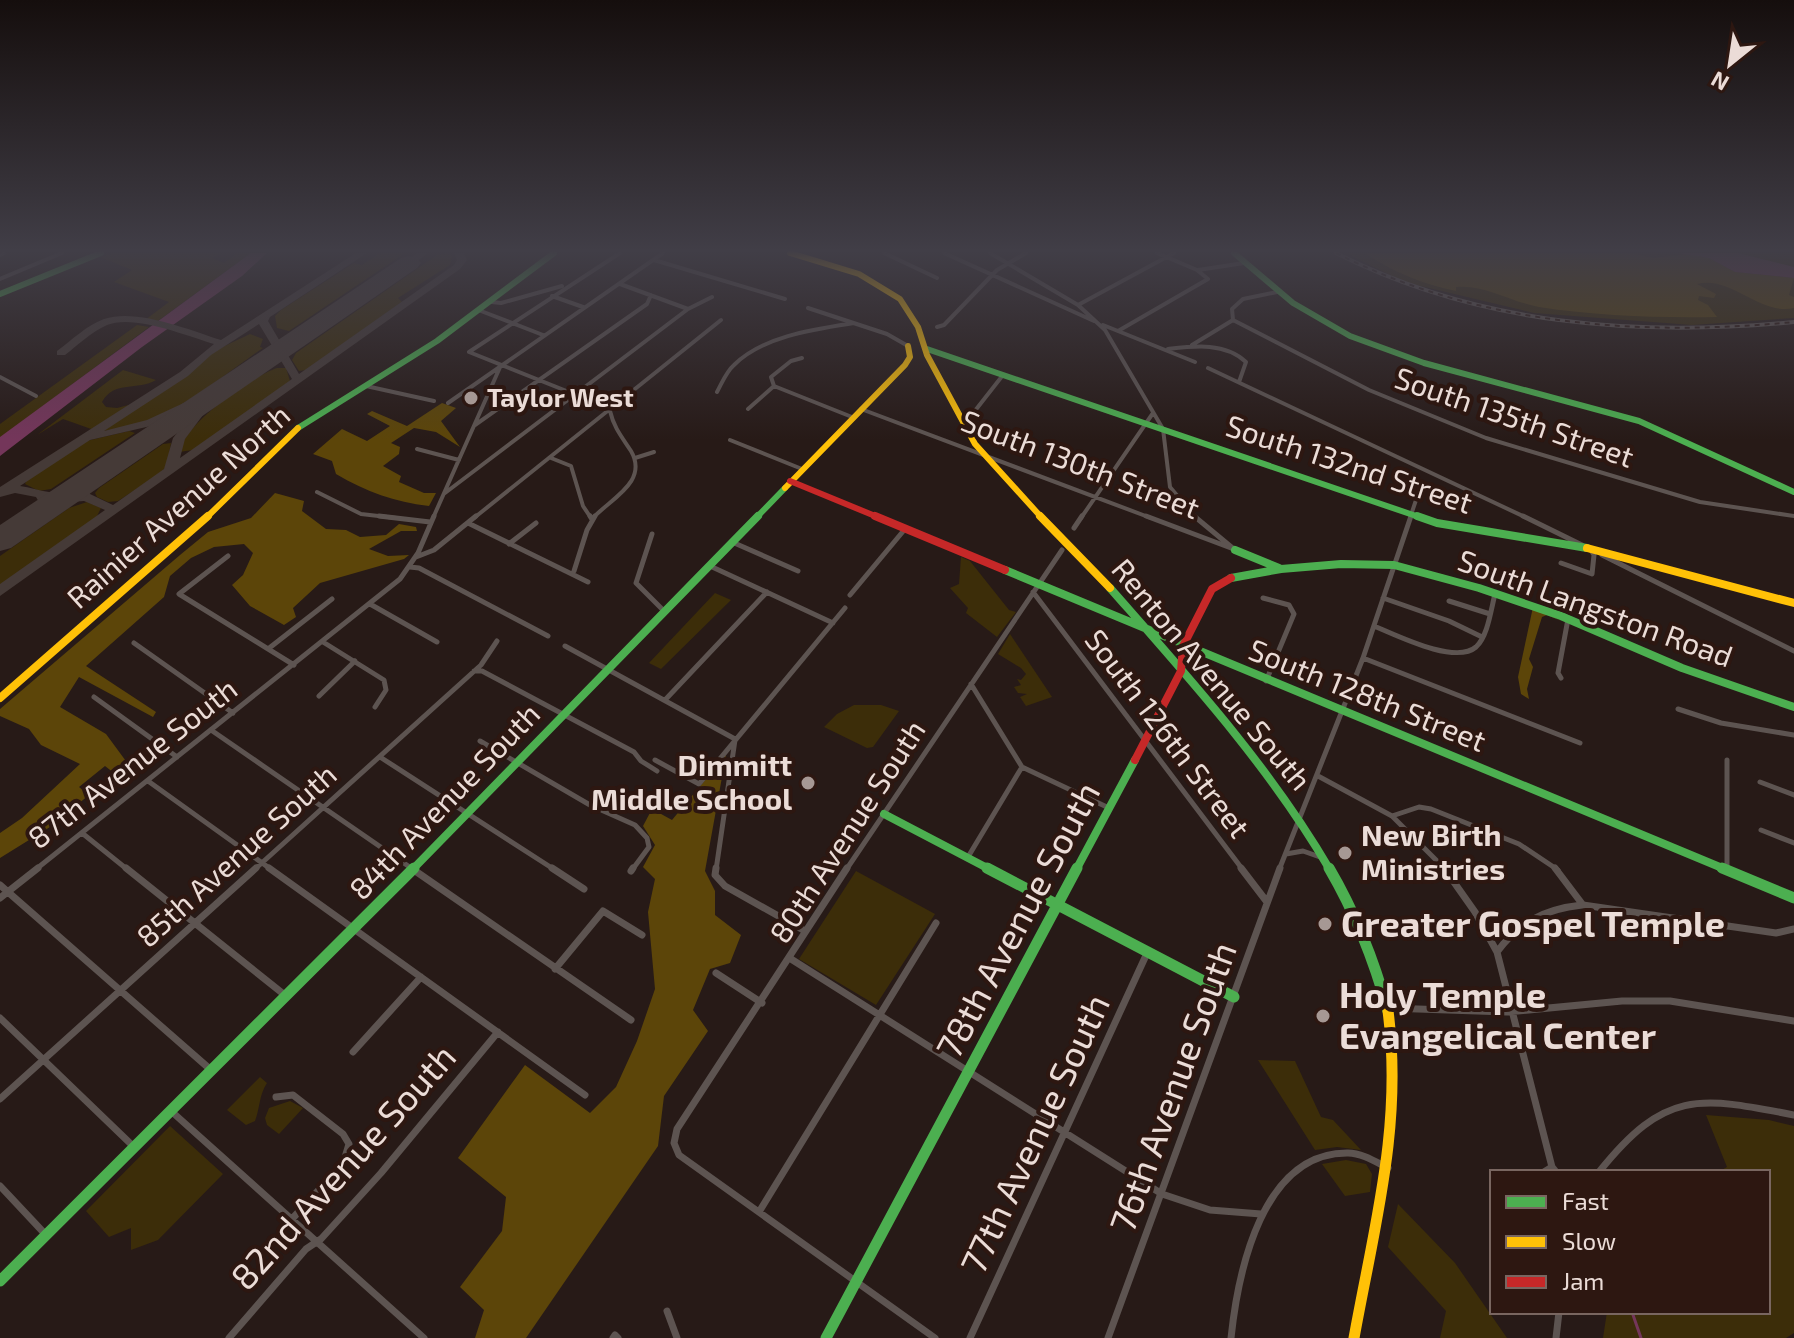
<svg xmlns="http://www.w3.org/2000/svg" width="1794" height="1338" viewBox="0 0 1794 1338" font-family="'Exo 2',sans-serif">
<style>
.green{fill:#3c2d09}
.forest{fill:#5c4509}
.water{fill:#74365a}
.lines{fill:none;stroke-linecap:round;stroke-linejoin:round}
.stream{stroke:#74365a;stroke-width:3}
.taxiway{fill:#453a37;fill-rule:evenodd}
.runway{fill:#453a37;fill-rule:evenodd}
.street-far2{stroke:#5d5451;stroke-width:4}
.street-far1{stroke:#5d5451;stroke-width:5}
.street{stroke:#5d5451;stroke-width:7}
.fast-far2{stroke:#4caf50;stroke-width:6}
.fast-far1{stroke:#4caf50;stroke-width:8}
.fast{stroke:#4caf50;stroke-width:11}
.slow-far2{stroke:#ffc107;stroke-width:6}
.slow-far1{stroke:#ffc107;stroke-width:8}
.slow{stroke:#ffc107;stroke-width:11}
.jam-far1{stroke:#c62828;stroke-width:6}
.jam{stroke:#c62828;stroke-width:8}
.rail-casing{stroke:#635a57;stroke-width:4}
.rail{stroke:#2d1711;stroke-width:2;stroke-dasharray:5;stroke-linecap:butt}
.poi-dot{fill:#a69894;stroke:#2d1711;stroke-width:3}
.labels{text-anchor:middle;stroke-width:8;stroke-linejoin:round;paint-order:stroke}
.far-poi-label{font-size:26px;font-weight:bold;fill:#ebdcd7;stroke:#2d1711;text-anchor:start}
.street-label{font-size:30px;fill:#ebdcd7;stroke:#2d1711}
.poi-label{font-size:30px;font-weight:bold;fill:#ebdcd7;stroke:#2d1711;text-anchor:end}
.near-street-label{font-size:36px;fill:#ebdcd7;stroke:#2d1711}
.near-poi-label{font-size:36px;font-weight:bold;fill:#ebdcd7;stroke:#2d1711;text-anchor:start}
</style>
<rect width="100%" height="100%" fill="#271a17"/>
<path class="green" d="M113,253H221L212,258L224,263L237,253H251L155,323L145,320L169,302L114,282L132,270L100,257Z
M380,253H405L289,331L277,328L275,316L281,310L354,263L362,265Z
M447,253L452,256L450,265L398,298L402,302L306,370L299,371L292,360L296,353L437,255Z
M1346,253H1794V318L1692,325L1534,313L1404,282Z
M137,325L149,327L0,438V424Z
M250,334L263,339L260,347L263,348C216,380 161,430 101,431L182,377L212,352Z
M277,368H286L290,381L287,384L193,450L179,452C184,424 251,377 277,368Z
M123,370L156,380C138,391 114,380 102,402L106,407L117,408L136,403L94,430L63,419L37,435Z
M129,431L135,433L51,489L39,491L25,484L28,477L82,442Z
M171,443L167,465L161,473L118,501L108,502L97,497L95,493L99,488L163,444Z
M87,502L101,508L95,520L0,587V556L69,508Z
M961,557L970,561L1009,610L1016,612L997,637L966,613L968,608L950,588L959,584Z
M715,593L731,600L661,669L649,663Z
M1010,634L1052,697L1026,706L1020,697L1027,694L1018,693L1014,687L1021,685L1017,679L1021,680L1026,674L1021,668L998,654Z
M854,705H881L899,711L873,747L867,748L824,727L837,714Z
M856,871L935,914L876,1005L799,959Z
M1258,1060L1295,1061L1321,1117L1333,1120L1361,1150L1337,1147L1315,1150Z
M260,1077L267,1083C259,1095 260,1108 255,1121L246,1125L227,1110Z
M290,1101L303,1108L279,1134L267,1125L265,1118L269,1108Z
M1706,1115L1769,1120L1794,1126V1333L1786,1338H1603L1607,1312H1768V1172H1718L1727,1167Z
M170,1126L223,1174L158,1240L131,1250V1228L109,1237L86,1211Z
M1346,1160L1366,1164L1372,1174L1370,1192L1345,1196L1322,1164Z
M1398,1204L1455,1263L1507,1338H1440L1446,1311L1388,1247Z"/>
<path class="forest" d="M1365,253H1630L1653,258L1688,254L1709,258L1735,272L1794,278L1789,295L1794,297V308C1760,316 1731,275 1697,284L1716,294L1714,298L1699,296L1698,300L1708,305L1717,317C1658,318 1597,316 1539,307C1511,302 1484,284 1456,287V291C1423,284 1392,272 1365,253Z
M442,403L456,408L441,421L460,447L436,432L414,428L391,443L400,447L399,454L383,466L401,476L399,482L424,493H436L429,506C394,502 367,492 336,474L332,461L313,454L342,429L367,441L390,426L367,414L372,411L407,426Z
M275,493L304,501L302,511L326,529L346,530L360,537L386,535L399,524L416,527L417,531H401L369,549L388,556L409,555L404,559L320,583L293,608L296,617L284,625L250,606L232,585L243,575L253,553L244,544L214,547L191,558L170,576L164,597L86,666L156,712L153,717L79,677L60,707L106,734L134,772L124,781L105,766L79,787L89,795L50,827L0,858V833L22,818L80,764L41,745L29,729L0,716V709L180,555L208,532L251,518Z
M1533,607L1561,621L1547,615L1542,617L1529,659L1533,667L1527,689L1529,699L1521,694L1518,677Z
M726,755L705,871L715,891V915L741,935L730,963L710,969L693,1010L708,1031L664,1096L658,1146L526,1338H475L484,1310L460,1287L502,1231L506,1197L458,1158L525,1065L590,1113L616,1087L637,1041L655,989L648,912L655,879L643,867L655,845L643,826L652,809L672,820Z"/>
<path class="water" d="M251,253H267L242,276L142,347L0,456V437Z
M1679,253H1738L1794,267V278L1735,272L1709,258Z"/>
<g class="lines">
<path class="stream" d="M1632,1312L1641,1338"/>
<path class="taxiway" d="M356,253H367L270,317L268,321L299,374L454,265L457,260L454,253H464L467,260L460,269L0,596V584L105,510L84,501L59,503L58,499L49,500L52,504C49,510 44,516 38,518L32,514L40,504L36,497L15,493L0,497V487L180,372L214,344C187,336 134,314 107,325C91,332 78,345 65,355H57V351C72,340 87,325 104,319C137,308 189,330 221,340ZM259,324L292,379L180,458L185,439L212,403L208,400L226,391V387H218L147,420L104,431L188,376L211,355ZM201,403L173,438L164,469L113,505L90,494L88,490L98,478L92,474L88,475L78,487C68,487 59,492 49,492C39,491 30,487 20,486L90,440L155,425Z
M417,253H428L412,265H406V261Z"/>
<path class="runway" d="M409,256L417,258L421,263L417,268L11,548L0,551V525L401,258Z"/>
<path class="street-far2" d="M884,253L937,278
M944,253L1094,321
M990,253L1078,305L1105,330L1163,429L1170,487L1196,518
M0,255L4,253
M654,260L785,299
M1198,270L1244,263
M0,279L62,253
M620,284L688,309
M552,296L583,307
M492,302L501,303L562,286
M1078,305L1174,253
M808,308L887,334L908,346
M481,311L543,335
M1233,320L1369,390L1486,438L1700,502L1794,516
M1103,325L1195,362
M937,327L944,325L997,270L1026,253
M1118,331L1208,279L1197,270L1157,253
M1192,345L1233,320L1232,309L1243,299L1277,292
M1168,349C1194,346 1225,342 1246,362L1239,382
M469,352L620,253
M469,352L574,394
M1208,368L1527,518
M0,377L36,396
M366,386L434,401
M774,386L852,417
M774,386L771,377L791,361L802,358
M717,392C722,383 726,372 734,365C763,336 815,329 854,323
M448,403L663,253
M748,409L774,386
M861,409L1151,518
M974,412L1003,375
M475,425L647,304L651,295
M730,440L802,469
M417,449L459,460
M551,458L571,466L583,506L591,518
M635,458L654,452
M317,492L361,514L396,518
M445,493L688,309L712,297
M433,518L501,365
M474,518L721,320
M593,518C610,499 649,482 631,451C622,437 614,428 610,411
M1081,518L1153,413
M1410,518L1420,488"/>
<path class="street-far1" d="M379,516L430,522
M590,516L592,519
M1146,516L1231,548
M1194,516L1235,550
M1523,516L1582,545
M468,523L588,582
M1074,528L1082,516
M652,534L636,583L664,611
M732,542L798,571
M509,544L536,523
M1602,555L1794,651
M228,556L179,594L294,665
M416,557L434,550L476,516
M1561,563L1592,574L1594,555L1591,550
M710,566L833,623
M410,567L419,568L548,636
M574,571L587,530L595,516
M1033,592L1243,870
M850,595L905,529
M1263,598L1289,605L1294,614L1266,681
M1383,598L1449,621L1480,636
M1449,601L1490,614
M370,604L437,642
M1374,626C1396,635 1455,665 1476,647C1488,636 1491,609 1495,594
M323,642L384,680L386,690L375,707
M134,643L233,713
M565,646L735,739
M268,649L332,599
M1363,658L1580,743
M474,671H482L634,752L641,761L657,771
M1561,678L1558,673L1568,619
M971,684L1022,767L1109,808
M319,696L355,661
M94,697L177,757
M665,700L767,592
M1678,709L1721,723L1794,735
M211,730L414,870
M480,741L590,805L635,825L647,838L649,847L632,870
M380,757L555,870
M655,760L699,784L845,608
M1727,760V870
M1318,776L1392,816L1419,807L1431,809L1519,844L1558,870
M148,781L272,870
M1760,782L1794,795
M1392,816L1446,870
M1761,830L1794,843
M82,833L128,870
M1286,854L1303,851L1320,857
M968,857L1022,767
M35,870L400,579L418,553L434,516
M254,870L481,665L497,641
M716,870L735,740
M846,870L1062,550
M1279,870L1363,658L1411,516"/>
<path class="street" d="M126,868L286,996
M269,868L585,1095
M411,868L631,1020
M552,868L584,889
M716,868L715,875L725,886L805,931
M847,868L677,1129L674,1143L679,1155L935,1338
M1241,868L1267,902
M1444,868L1475,912L1497,952
M1555,868L1583,905L1776,933L1794,929
M631,871L633,868
M0,885L211,1070
M0,898L38,868
M791,959L1162,1194L1210,1210L1261,1214
M555,969L603,911L642,935
M716,973L762,1003
M1388,1008L1507,1012L1622,1001H1670L1794,1021
M0,1018L134,1147
M353,1052L421,977
M276,1097L293,1095L343,1134L349,1144L343,1164L291,1220
M0,1099L256,868
M171,1111L424,1338
M1544,1172L1552,1167
M1556,1172L1552,1167L1497,952C1519,922 1545,909 1582,905
M1599,1172C1665,1090 1697,1096 1794,1115
M0,1186L46,1235
M759,1212L936,923
M667,1311L677,1338
M229,1338L306,1249L321,1239L381,1173L498,1032
M613,1338L615,1335L618,1338
M970,1338L1148,951
M1108,1338L1280,868
M1231,1338C1238,1272 1262,1152 1348,1153C1362,1153 1376,1162 1388,1168
M1556,1338L1559,1312"/>
<path class="fast-far2" d="M1234,253L1293,303L1350,336L1424,363L1639,421L1794,492
M0,294L101,253
M927,349L1422,518
M298,428L437,341L554,253
M756,518L785,488"/>
<path class="fast-far1" d="M1417,516L1437,523L1587,548
M1235,550L1279,568
M1005,570L1727,870
M1231,578L1281,569L1341,564L1394,565L1479,588L1561,616L1682,668L1794,707
M1110,588C1189,678 1270,767 1330,870
M884,814L991,870
M412,870L758,516
M1076,870L1135,760"/>
<path class="fast" d="M987,868L1234,997
M1329,868C1356,914 1374,960 1388,1011
M1722,868L1794,898
M0,1281L414,868
M826,1338L1077,868"/>
<path class="slow-far2" d="M790,253L859,274L900,299L918,327L927,355L975,444L1042,518
M785,488L905,365L910,357L908,346
M206,518L298,428"/>
<path class="slow-far1" d="M1040,516L1110,588
M1587,548L1794,603
M0,698L208,516"/>
<path class="slow" d="M1354,1338C1374,1227 1403,1125 1388,1011"/>
<path class="jam-far1" d="M790,481L880,518"/>
<path class="jam" d="M875,516L1005,570
M1135,760L1181,671L1183,646L1212,589L1231,578"/>
<g class="rail-casing">
<path id="rail" d="M1336,253C1478,325 1637,337 1794,322"/>
</g>
<use href="#rail" class="rail"/>
</g>
<linearGradient id="sky" x2="0" y2="1"><stop stop-color="#150e0d"/><stop offset="0.57" stop-color="#413e47"/><stop offset="1" stop-color="#413e47" stop-opacity="0"/></linearGradient>
<rect width="1794" height="440" fill="url(#sky)"/>
<g class="poi-dot">
<circle cx="471" cy="398" r="8"/>
<circle cx="808" cy="783" r="8"/>
<circle cx="1345" cy="853" r="8"/>
<circle cx="1325" cy="924" r="8"/>
<circle cx="1323" cy="1016" r="8"/>
</g>
<g class="labels">
<g class="far-poi-label">
<text x="487" y="407">Taylor West</text>
</g>
<g class="street-label">
<text transform="translate(1514 418) rotate(19)" y="10">South 135th Street</text>
<text transform="translate(1080 465) rotate(21)" y="10">South 130th Street</text>
<text transform="translate(1349 465) rotate(18)" y="10">South 132nd Street</text>
<text transform="translate(179 507) rotate(-42)" y="10">Rainier Avenue North</text>
<text transform="translate(1595 609) rotate(20)" y="10">South Langston Road</text>
<text transform="translate(1211 675) rotate(50)" y="10">Renton Avenue South</text>
<text transform="translate(1367 696) rotate(22)" y="10">South 128th Street</text>
<text transform="translate(1167 734) rotate(53)" y="10">South 126th Street</text>
<text transform="translate(133 764) rotate(-38)" y="10">87th Avenue South</text>
<text transform="translate(445 802) rotate(-46)" y="10">84th Avenue South</text>
<text transform="translate(848 832) rotate(-57)" y="10">80th Avenue South</text>
<text transform="translate(237 856) rotate(-42)" y="10">85th Avenue South</text>
</g>
<g class="poi-label">
<text x="792" y="776">Dimmitt<tspan x="792" dy="34">Middle School</tspan></text>
<text x="1361" y="846" text-anchor="start">New Birth<tspan x="1361" dy="34">Ministries</tspan></text>
</g>
<g class="near-street-label">
<text transform="translate(1018 920) rotate(-62)" y="13">78th Avenue South</text>
<text transform="translate(1173 1087) rotate(-70)" y="13">76th Avenue South</text>
<text transform="translate(1035 1134) rotate(-65)" y="13">77th Avenue South</text>
<text transform="translate(343 1167) rotate(-48)" y="13">82nd Avenue South</text>
</g>
<g class="near-poi-label">
<text x="1341" y="937">Greater Gospel Temple</text>
<text x="1339" y="1008">Holy Temple<tspan x="1339" dy="41">Evangelical Center</tspan></text>
</g>
</g>
<rect x="1490" y="1170" width="280" height="144" fill="#2d1711" stroke="#796660" stroke-width="2"/>
<rect x="1506" y="1196" width="40" height="12" fill="#4caf50" stroke="#796660" stroke-width="2"/>
<text x="1562" y="1210" font-size="24" fill="#ebdcd7">Fast</text>
<rect x="1506" y="1236" width="40" height="12" fill="#ffc107" stroke="#796660" stroke-width="2"/>
<text x="1562" y="1250" font-size="24" fill="#ebdcd7">Slow</text>
<rect x="1506" y="1276" width="40" height="12" fill="#c62828" stroke="#796660" stroke-width="2"/>
<text x="1562" y="1290" font-size="24" fill="#ebdcd7">Jam</text>
<g transform="translate(1730 64) rotate(210)" stroke="#2d1711" stroke-width="6" paint-order="stroke">
<path d="M0-6L14 30L0 20L-14 30Z" fill="#ebdcd7"/>
<text y="-12" font-size="22" font-weight="bold" text-anchor="middle" fill="#ebdcd7">N</text>
</g>
</svg>
